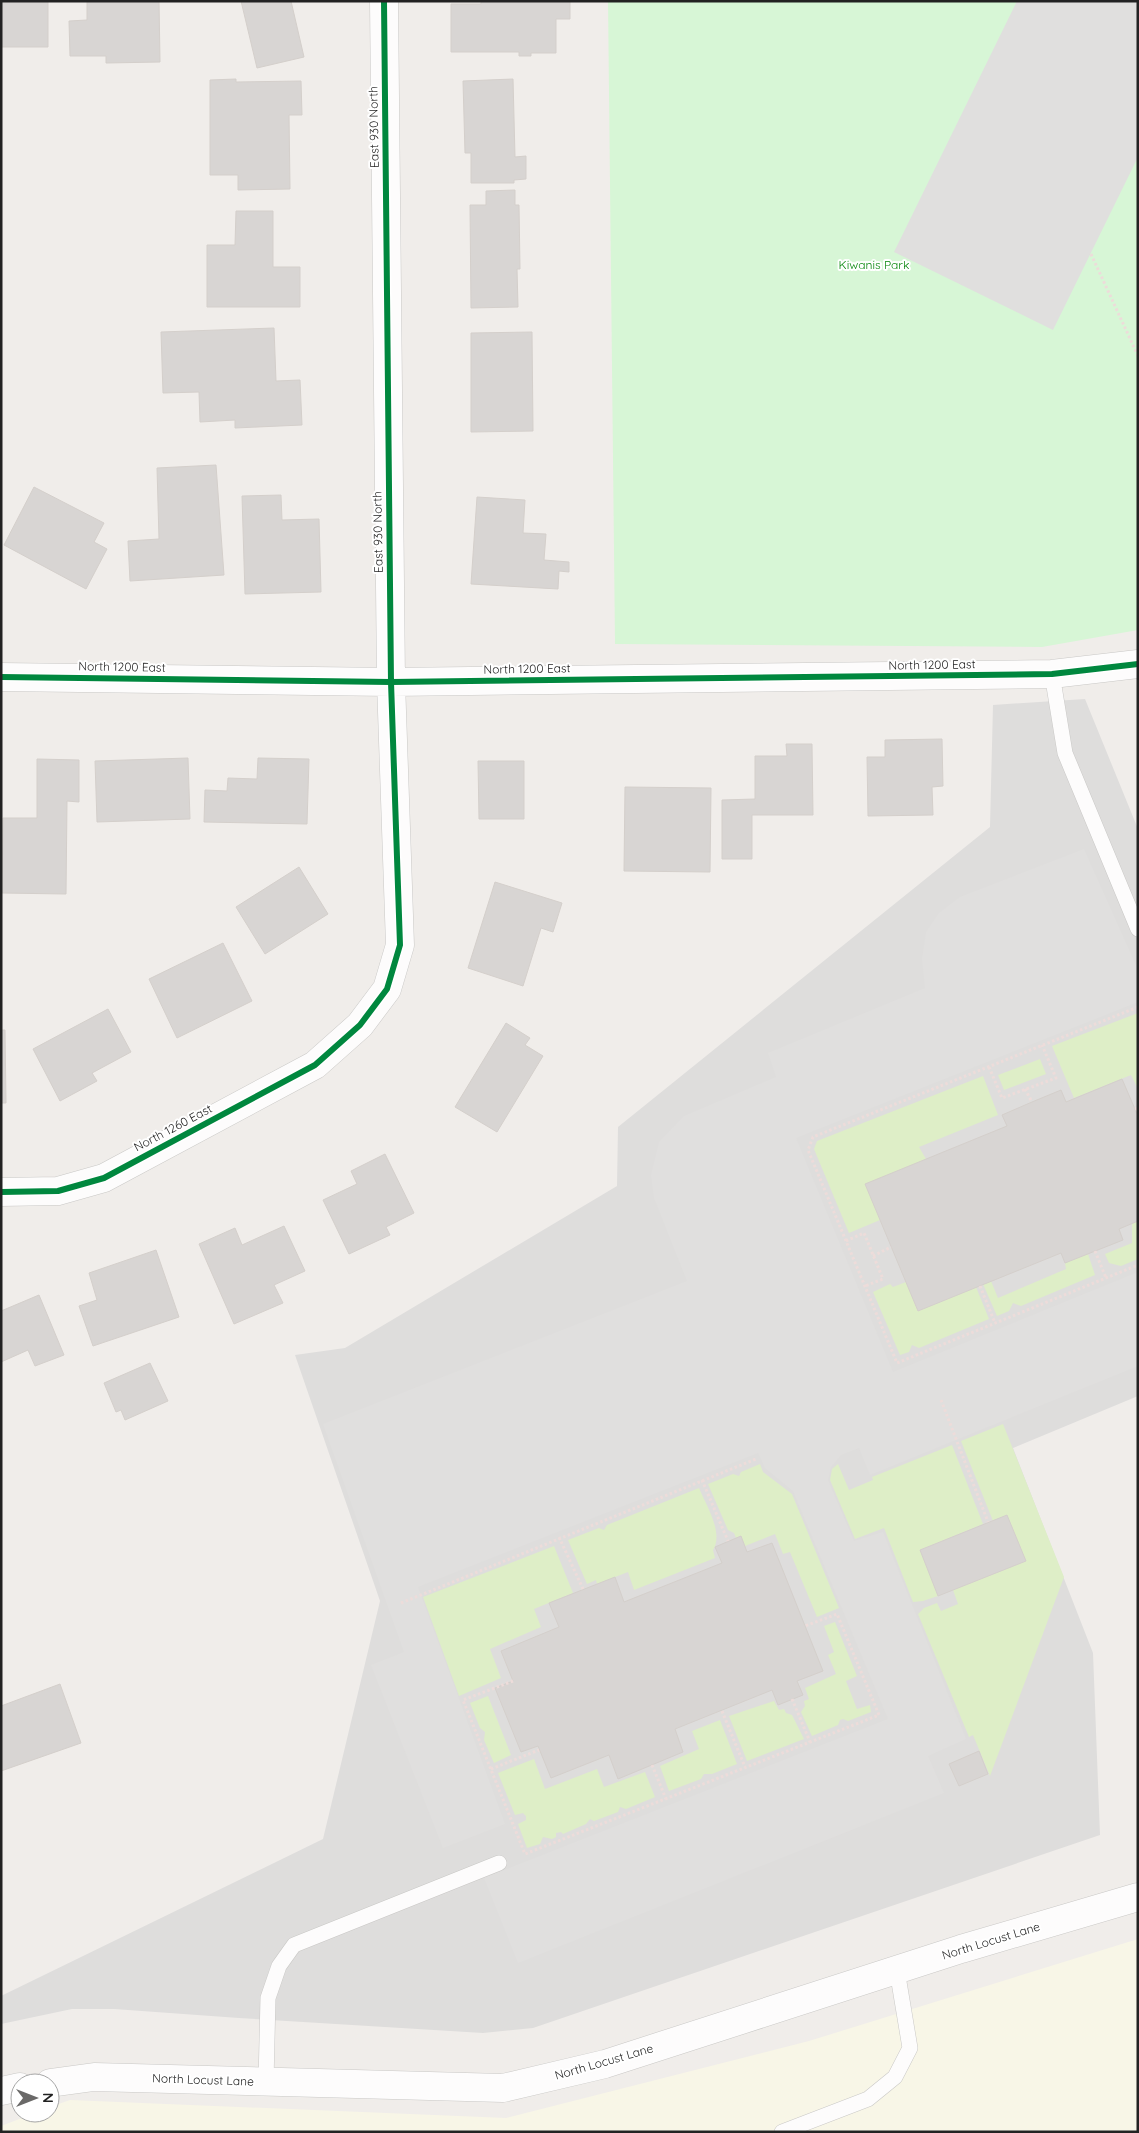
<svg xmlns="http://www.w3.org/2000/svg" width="1139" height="2133" viewBox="0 0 1139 2133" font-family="Quicksand,sans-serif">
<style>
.education{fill:#f8f6e7}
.religious{fill:#dedddc}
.grass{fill:#deeec7}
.park{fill:#d7f6d6}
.parking{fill:#e0dfde}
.building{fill:#d8d5d3;stroke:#d4cfcb}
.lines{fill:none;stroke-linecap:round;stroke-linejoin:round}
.lane-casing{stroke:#c9c8c6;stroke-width:16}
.street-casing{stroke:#c9c8c6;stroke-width:29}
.path{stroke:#eddcda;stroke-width:3;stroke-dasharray:2.5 2.5;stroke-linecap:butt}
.lane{stroke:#fdfcfc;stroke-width:15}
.street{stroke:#fdfcfc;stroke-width:28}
.cycleway-casing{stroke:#fff;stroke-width:9}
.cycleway{stroke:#00873e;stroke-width:6}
.labels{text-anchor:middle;stroke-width:4;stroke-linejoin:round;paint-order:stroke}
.street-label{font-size:12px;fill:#222;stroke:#fff}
.park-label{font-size:12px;fill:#048609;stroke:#fff}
</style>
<rect width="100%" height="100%" fill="#f0edea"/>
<path class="education" d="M1138,1939V2132H1V2126L35,2113H50V2107L70,2100L506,2118L809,2041Z"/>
<path class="religious" d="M1085,699L1138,829V1396L1013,1448L1093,1653L1100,1835L533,2028L483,2033L239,2018L114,2009H72L1,2024V1996L323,1839L380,1601L295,1355L345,1348L617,1186L618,1127L990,827L993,705Z"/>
<path class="grass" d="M1138,1013V1089L1131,1075L1074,1098L1052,1046Z
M1040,1059L1046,1074L1004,1090L998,1075Z
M983,1076L998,1115L919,1147L926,1159L880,1220L849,1233L814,1149L817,1141Z
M1138,1221V1259L1121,1266L1109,1263L1105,1254L1132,1243V1223Z
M1088,1254L1095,1275L1021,1306L1013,1303L1009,1311L997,1316L983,1284L991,1281L998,1298L1066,1269L1065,1263Z
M906,1282L918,1311L976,1287L989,1319L919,1348L912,1345L909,1352L900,1355L873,1292L890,1284L893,1287Z
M1003,1424L1064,1577L990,1776L973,1735L969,1737L918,1614L924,1608L937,1603L941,1611L958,1604L953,1590L1026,1561L1007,1515L993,1521L961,1441Z
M952,1445L983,1524L920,1550L938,1596L923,1601L913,1602L884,1528L855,1539L830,1480L832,1469L838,1464L849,1490L873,1480L872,1477Z
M760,1464L763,1472L792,1494L839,1608L817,1617L790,1552L783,1554L775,1534L745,1546L741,1536L736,1538L734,1533L728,1530L708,1484L733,1474L739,1476L741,1472Z
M699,1488C706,1505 724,1533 713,1550L715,1558L634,1590L628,1572L597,1584L596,1580L587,1584L568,1540L599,1528L604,1530L607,1525Z
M554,1546L573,1593L534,1609L541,1627L490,1649L501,1678L459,1696L423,1597Z
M835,1622L857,1676L846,1681L857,1709L870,1705L871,1712L848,1721L843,1719L840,1720L838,1725L812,1736L801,1712L805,1706L804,1701L809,1699L805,1688L836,1674L828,1655L834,1652L824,1626Z
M488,1696L511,1755L494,1763L484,1740L485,1732L480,1728L470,1703Z
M774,1701L779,1710L784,1709L786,1713L792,1715L804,1739L747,1761L729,1716Z
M720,1720L737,1764L712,1774H704L701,1779L669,1791L660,1766L699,1749L692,1731Z
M534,1759L545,1789L597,1769L604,1787L645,1772L655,1797L626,1809L620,1807L618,1812L594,1821L590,1819L586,1824L563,1834L561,1832L556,1833V1837L552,1839L543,1837L540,1844L527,1848L518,1824L526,1820V1816L523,1813L515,1815L498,1773Z"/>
<path class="park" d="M608,1H1138V630L1042,647L615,644Z"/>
<path class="parking" d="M1017,1L1138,2V157L1053,330L894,252Z
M1084,849L1138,970V1002L796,1138L893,1372L1138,1272V1366L870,1475L859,1448L841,1455L831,1467L828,1480L854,1541L883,1532L966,1739L928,1756L944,1793L518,1963L484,1878L888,1719L793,1491L765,1468L758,1453L418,1587L505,1824L443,1848L371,1665L404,1652L323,1424L687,1281L654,1198L651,1175L659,1142L684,1116L776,1077L768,1053L925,988L922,959L926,932L939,913L960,897Z"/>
<path class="building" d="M1,1H48V47H1Z
M87,1H159L160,62L106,63V56H70L69,21L87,20Z
M241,1H291L304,57L257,68Z
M481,1H570V19H556V53H531V56H519V52H451V4H481Z
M236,79V82L301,81L302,115H289L290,189L238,190V175H210V80Z
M513,79L515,157L526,156V179L514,180V183H471V153H465L463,81Z
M515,190V205H519L520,269H517L518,307L471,308L470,205H486V191Z
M236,211H273V267H300V307H207V245H235Z
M274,328L276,381L300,380L302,425L235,428V420L200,422L199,392L163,393L161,332Z
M532,332L533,431L471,432V333Z
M216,465L224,575L130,581L128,541L159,539L157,468Z
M34,487L104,523L94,542L107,549L86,589L4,545Z
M281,495L282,520L319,519L321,592L245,594L242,496Z
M477,497L525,500L523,533L546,534L544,560L569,562V572L559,571L558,589L471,584Z
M942,739L943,786L932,787L933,815L868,816L867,757H885V740Z
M786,744H812L813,815H752V859H722V800L755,799V756H787Z
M188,758L190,819L97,822L95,761Z
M258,758L309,759L307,824L204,822L205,790L227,791L228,778L257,779Z
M37,759L79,760V802L67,801L66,894L2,893L3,818H37Z
M478,761H524V819H479Z
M625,787L711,788L710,872L624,871Z
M299,867L328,914L265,954L236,907Z
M495,882L562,903L553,932L541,928L523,986L468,968Z
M223,943L252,1001L177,1038L149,979Z
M108,1009L131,1052L92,1073L97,1081L60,1101L33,1049Z
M506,1023L530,1038L525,1045L543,1056L497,1132L455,1107Z
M1,1030H5L6,1103H1Z
M1122,1079L1138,1116V1221L1119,1229L1123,1240L1065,1263L1061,1253L918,1311L865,1184L1007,1126L1002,1115L1032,1102L1061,1090L1066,1102Z
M385,1154L414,1213L386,1227L390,1235L349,1254L323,1200L357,1184L351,1171Z
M284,1226L305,1271L274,1285L283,1303L234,1324L199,1244L235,1228L242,1245Z
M156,1250L179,1317L93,1346L79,1306L97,1300L89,1273Z
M39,1295L64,1355L35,1366L28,1350L1,1362V1311Z
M150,1363L168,1401L125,1420L121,1410L116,1412L104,1383Z
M1007,1515L1026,1561L938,1596L920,1550Z
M741,1536L747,1552L772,1543L823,1671L797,1681L803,1695L778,1705L772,1690L675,1729L683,1752L618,1779L609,1755L551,1778L538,1746L521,1752L495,1688L513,1681L501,1651L559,1627L549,1603L615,1577L624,1602L722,1563L715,1547Z
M60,1684L81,1743L1,1771V1706Z
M979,1751L988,1774L959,1786L949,1764Z"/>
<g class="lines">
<g class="lane-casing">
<path id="lane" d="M1052,674L1065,753L1138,929
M266,2082L268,1998L279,1966L294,1945L499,1863
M782,2132L868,2099L895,2077L910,2048L897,1970"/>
</g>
<g class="street-casing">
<path id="street" d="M1,677L391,682L1052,674L1138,664
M1,1192L58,1191L104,1178L315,1065L360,1025L387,989L400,945L391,682L384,1
M50,2083L94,2077L503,2088L605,2064L961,1949L1138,1897
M1,2091L20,2087"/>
</g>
<path class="path" d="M1091,254L1138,356
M1138,1007L813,1137L808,1150L897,1363L1138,1265
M989,1067L1002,1098L1056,1078L1042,1045
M1025,1089L1032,1102
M1135,1109L1138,1108
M846,1241L864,1233L883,1279L865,1286
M1095,1251L1106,1278
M873,1256L891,1247
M980,1286L995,1323
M941,1400L988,1522
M702,1480L728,1541
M559,1537L583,1589
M401,1603L756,1459
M513,1681L463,1700L525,1854L879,1715L837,1614L805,1626
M792,1699L810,1742
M722,1711L745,1767
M652,1765L666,1799
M491,1769L539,1750"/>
<use href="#lane" class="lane"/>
<use href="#street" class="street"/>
<g class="cycleway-casing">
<path id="cycleway" d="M1,677L391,682L1052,674L1138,664
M1,1192L58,1191L104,1178L315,1065L360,1025L387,989L400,945L391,682L384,1"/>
</g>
<use href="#cycleway" class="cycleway"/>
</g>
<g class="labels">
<g class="street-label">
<text transform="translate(374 127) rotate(-91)" y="4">East 930 North</text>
<text transform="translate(378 532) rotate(-91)" y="4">East 930 North</text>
<text transform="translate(932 665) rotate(-1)" y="4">North 1200 East</text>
<text transform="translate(122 667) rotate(1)" y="4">North 1200 East</text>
<text transform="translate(527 669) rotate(-1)" y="4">North 1200 East</text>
<text transform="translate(173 1128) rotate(-28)" y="4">North 1260 East</text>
<text transform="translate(991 1941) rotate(-17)" y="4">North Locust Lane</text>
<text transform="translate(604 2062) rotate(-16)" y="4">North Locust Lane</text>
<text transform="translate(203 2080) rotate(2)" y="4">North Locust Lane</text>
</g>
<g class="park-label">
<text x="874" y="269">Kiwanis Park</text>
</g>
</g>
<rect width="1139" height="2133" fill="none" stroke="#222222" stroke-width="5"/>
<g transform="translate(35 2098) rotate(90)"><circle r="24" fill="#ffffff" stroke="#a7a7a7"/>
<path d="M0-4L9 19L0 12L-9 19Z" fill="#6a6968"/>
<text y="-8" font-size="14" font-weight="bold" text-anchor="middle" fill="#222222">N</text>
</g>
</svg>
